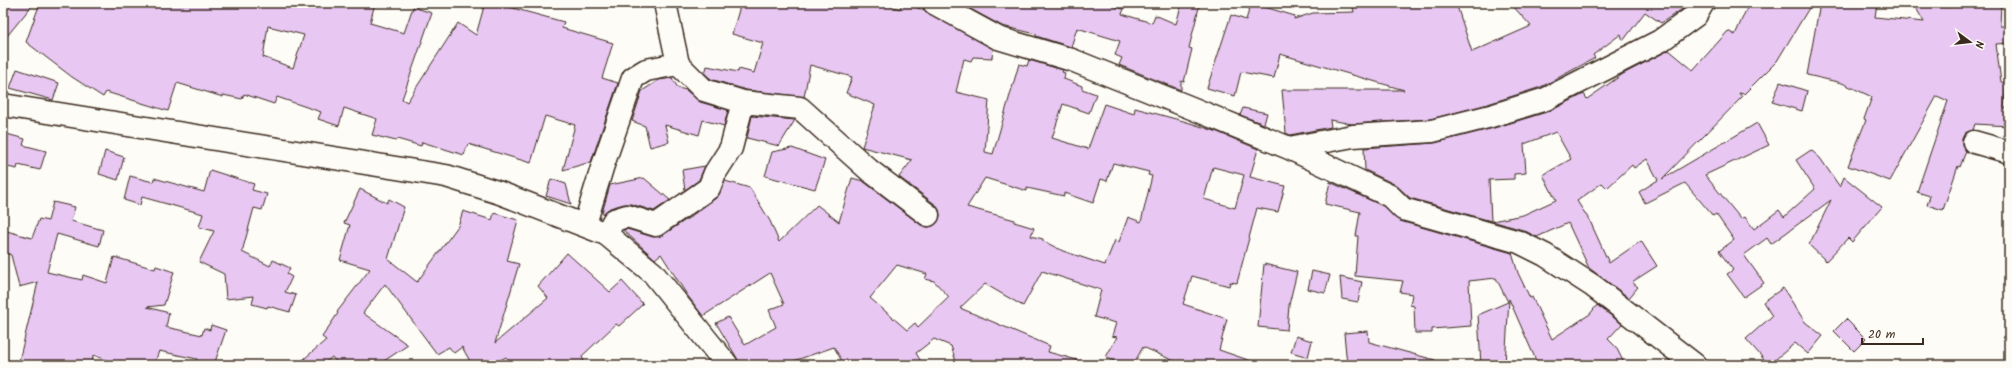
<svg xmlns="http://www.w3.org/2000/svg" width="2012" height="368" viewBox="0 0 2012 368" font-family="Kalam,sans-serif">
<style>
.building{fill:#e8c7f3;stroke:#3b2a1e;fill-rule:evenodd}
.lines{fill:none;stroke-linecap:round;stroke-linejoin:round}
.minor-casing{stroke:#3b2a1e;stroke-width:25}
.minor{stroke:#fdfcf7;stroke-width:22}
</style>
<rect width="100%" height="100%" fill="#fdfcf7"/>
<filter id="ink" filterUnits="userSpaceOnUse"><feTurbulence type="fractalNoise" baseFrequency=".025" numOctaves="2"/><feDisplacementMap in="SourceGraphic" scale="8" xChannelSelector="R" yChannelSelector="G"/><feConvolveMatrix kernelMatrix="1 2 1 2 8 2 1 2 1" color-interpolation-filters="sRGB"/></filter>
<g filter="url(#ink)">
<path class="building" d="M3,3H34L3,41Z
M40,3H375L370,23L404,33L413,7L432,13L402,99L407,102L458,23L476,35L485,3H510L509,7L564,22L562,28L613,43L602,78L618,83L591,162L563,170L575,125L545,116L531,163L468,144L464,155L422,142L421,146L397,139L396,141L372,135L377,119L344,108L339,126L318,119L321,112L277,97L274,104L244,94L242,99L223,95V97L177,83L168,111L106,92L103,97L72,77L26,42ZM268,26L304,35L293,68L263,57Z
M741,3H881L900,9L902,3L924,10L993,49L992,58L973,57L971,61L964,59L956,92L989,100L985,152L993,154L1019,64L1027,66L1029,60L1063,70L1062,72L1065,73L1064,79L1082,86V89L1096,94L1089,113L1063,104L1052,138L1088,149L1104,104L1134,114L1135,108L1187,122L1215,131L1258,149L1250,177L1285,186L1278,212L1257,208L1237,283L1230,282L1229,286L1192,276L1183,304L1227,319L1219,350L1254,362L1253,365H1183L1143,347L1133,365H1121L1106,357L1117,337L1112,336L1116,323L1094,317L1101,290L1042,271L1023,306L985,284L960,308L1050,346L1048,352L1077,360L1076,365H957L951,346L934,339L916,353L923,365H844L834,347L782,365H739L737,358L716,323L728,317L745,345L776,327L769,310L784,304L770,273L703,316L687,295L661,254L655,259L623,230L627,229L653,237L663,235L690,217L691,218V216L716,198L725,181L750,188L770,221L779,242L817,205L839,222L852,178L863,181L921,225L927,227L933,226L938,222L940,216L939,210L936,205L899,177L912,160L862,147L875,105L846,93L852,77L810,65L804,97L746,90L711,79L705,74L707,66L738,72L739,69L754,73L763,43L732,34ZM1113,163L1149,172L1148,175L1152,176L1141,222L1128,217L1119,242L1115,240L1105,265L1063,251L1043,241V239L1031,236L1034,228L1014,222L1015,220L967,207L985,178L1027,191V188L1064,196V193L1093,203L1101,179L1107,181ZM1213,167L1244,175L1235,208L1204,199ZM897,265L927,274L925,279L934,281L949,297L918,327L915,323L907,330L870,298Z
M966,3H1104L1124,9L1122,14L1152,23L1155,15L1176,24L1182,3H1200L1189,48L1192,49L1184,82L1181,81V90L1119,65L1122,58L1115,55L1120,41L1077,28L1071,47L1036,36V34L1002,26L965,6Z
M1251,3L1295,16L1294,19L1313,13L1354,12L1352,3H1456L1472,52L1531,26L1510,3H1689L1687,6L1661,23L1645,12L1623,41L1621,34L1593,55L1595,58L1541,87L1488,104L1430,119L1352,124L1330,120L1331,127L1290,135L1286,133L1282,90H1404L1280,54L1274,78L1241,72L1235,96L1207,88L1231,15L1246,20Z
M1749,3H1812L1777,61L1744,94L1739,93L1742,97L1662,179L1757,123L1769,145L1705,175L1741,219L1745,217L1754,229L1779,210L1784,217L1815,189L1796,160L1811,150L1820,158L1840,187L1844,177L1882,207L1852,242L1848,238L1826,261L1809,245L1831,200L1771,244L1767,238L1744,255L1764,283L1744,297L1727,274L1733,270L1719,251L1734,240L1716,214L1713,216L1685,183L1645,203L1639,192L1658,180L1647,159L1634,168L1632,165L1607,188L1602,183L1577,201L1590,221L1609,263L1641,241L1657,266L1632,282L1638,287L1629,298L1589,268L1568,223L1537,237L1523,230L1492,221L1523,215L1556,200L1543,175L1571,159L1556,132L1524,144L1526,173L1514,174V179L1489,180L1491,221L1410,198L1396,185L1365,170L1364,148L1435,143L1494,128L1550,111L1584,94L1587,99L1623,74L1669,50L1693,70L1728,31L1735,35Z
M1820,3H1877L1875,17L1924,22L1916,8L1927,3H1936L1938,7L1982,6V3H2001L2000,26H2009V43L1996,44L2001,82L2006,83L2004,108H2009V126L1975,124L1973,130L1965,133L1962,139V145L1966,151L1960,167L1958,166L1943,210L1927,205L1930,196L1917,192L1948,101L1937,96L1890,181L1848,166L1866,120L1864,119L1872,97L1842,83L1807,75Z
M17,69L59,83L53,100L10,88Z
M672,78L678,88L686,90L700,102L728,110L724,126L703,120L699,135L665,125L669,142L650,147L645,126L632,121L642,91L659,80Z
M1780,82L1807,91L1802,111L1772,102Z
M1243,108L1267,113L1264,124L1240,115Z
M752,116L795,120L779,146L747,138Z
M3,133L25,139L23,145L46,151L40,170L18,165L17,169L3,166Z
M792,148L825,160L815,189L765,176L772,152Z
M105,151L124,157L118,180L99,174Z
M705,166L699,180L685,190L682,170Z
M210,170L254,184L252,190L267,194L262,210L254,208L242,252L270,266L273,260L290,268L287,274L292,277L285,292L296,295L290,312L268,306L267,308L252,304L254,296L226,299L224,274L199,262L214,231L199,227L203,214L142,197L140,205L124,200L130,176L153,182L154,178L204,192Z
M644,178L670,200L654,211L631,204H624L610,208L603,214L602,213L610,185Z
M551,179L566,184L571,204L546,196Z
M1330,182L1383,206L1400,221L1512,253L1518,273L1530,298L1532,297L1552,339L1590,314L1597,305L1622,324L1608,339L1616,347L1625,365H1538L1509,299L1505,365H1481L1478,315L1508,302L1496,278L1469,281L1471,326L1432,329V333H1415L1414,306L1410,305L1412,294L1400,292L1403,281L1355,276L1358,236H1356L1360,212L1325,204Z
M360,189L387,203L389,199L404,207L388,259L417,282L458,226L463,211L492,220L494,213L518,220L507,261L519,264L495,343L548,298L538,286L567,253L610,292L622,281L643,304L619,326L616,324L582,356L585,365H512L506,357L491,365H469L471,363L462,347L454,353L449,347L437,354L385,284L363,313L408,345L378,365H339L332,357L322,365H297L326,340L322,337L338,313L337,312L370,269L340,260L350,225L344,223Z
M53,202L75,207L71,221L103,230L99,246L57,234L47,272L82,280L83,275L107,283L114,257L155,269L156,266L174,272L164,305L147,307L169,313L166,327L202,335L204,328L210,330L211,325L226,330L214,365H195L197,359L159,351L154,365H120L93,355L92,365H18L38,282L19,287L11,255L3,252V230L32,238L39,219L48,221Z
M1264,264L1297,272L1289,305L1287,330L1258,327Z
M1312,271L1330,275L1325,293L1308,289Z
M1340,277L1362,282L1358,302L1342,299Z
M1783,288L1805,322L1823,336L1808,354L1795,343L1769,365L1746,339L1772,316L1763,302Z
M1846,319L1866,339L1854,351L1834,331Z
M1368,331L1369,342L1435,360V365H1347L1344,333Z
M1296,336L1312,341L1308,357L1291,352Z"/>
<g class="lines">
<g class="minor-casing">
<path id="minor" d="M665,3L678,64
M934,3L998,38L1072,60L1189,107L1289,148L1390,196L1403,209L1519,242L1545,255L1593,286L1695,365
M3,105L446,176L500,193L606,234L653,273L727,365
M1974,142L2009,152
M1289,148L1353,136L1432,131L1491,116L1546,99L1660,41L1696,15L1703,3
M585,224L602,168L633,78L646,70L678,64L704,90L743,102
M606,234L614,220L627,216L656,225L709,188L715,173L731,148L743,102L800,108L869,170L928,215"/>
</g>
<use href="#minor" class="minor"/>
</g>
</g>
<rect width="2012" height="368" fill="none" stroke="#fdfcf7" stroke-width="16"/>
<rect x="8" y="8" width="1996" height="352" fill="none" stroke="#3b2a1e" stroke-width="1.5" filter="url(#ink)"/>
<g transform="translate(1970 42) rotate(105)" stroke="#fdfcf7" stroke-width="3" paint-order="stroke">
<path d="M0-3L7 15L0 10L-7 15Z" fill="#3b2a1e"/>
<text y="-6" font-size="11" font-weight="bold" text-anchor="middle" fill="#3b2a1e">N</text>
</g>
<path d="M1862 338v6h61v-6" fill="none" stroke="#3b2a1e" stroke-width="2"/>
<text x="1868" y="338" font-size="12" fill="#3b2a1e" stroke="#fdfcf7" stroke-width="3" paint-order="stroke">20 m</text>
</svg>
